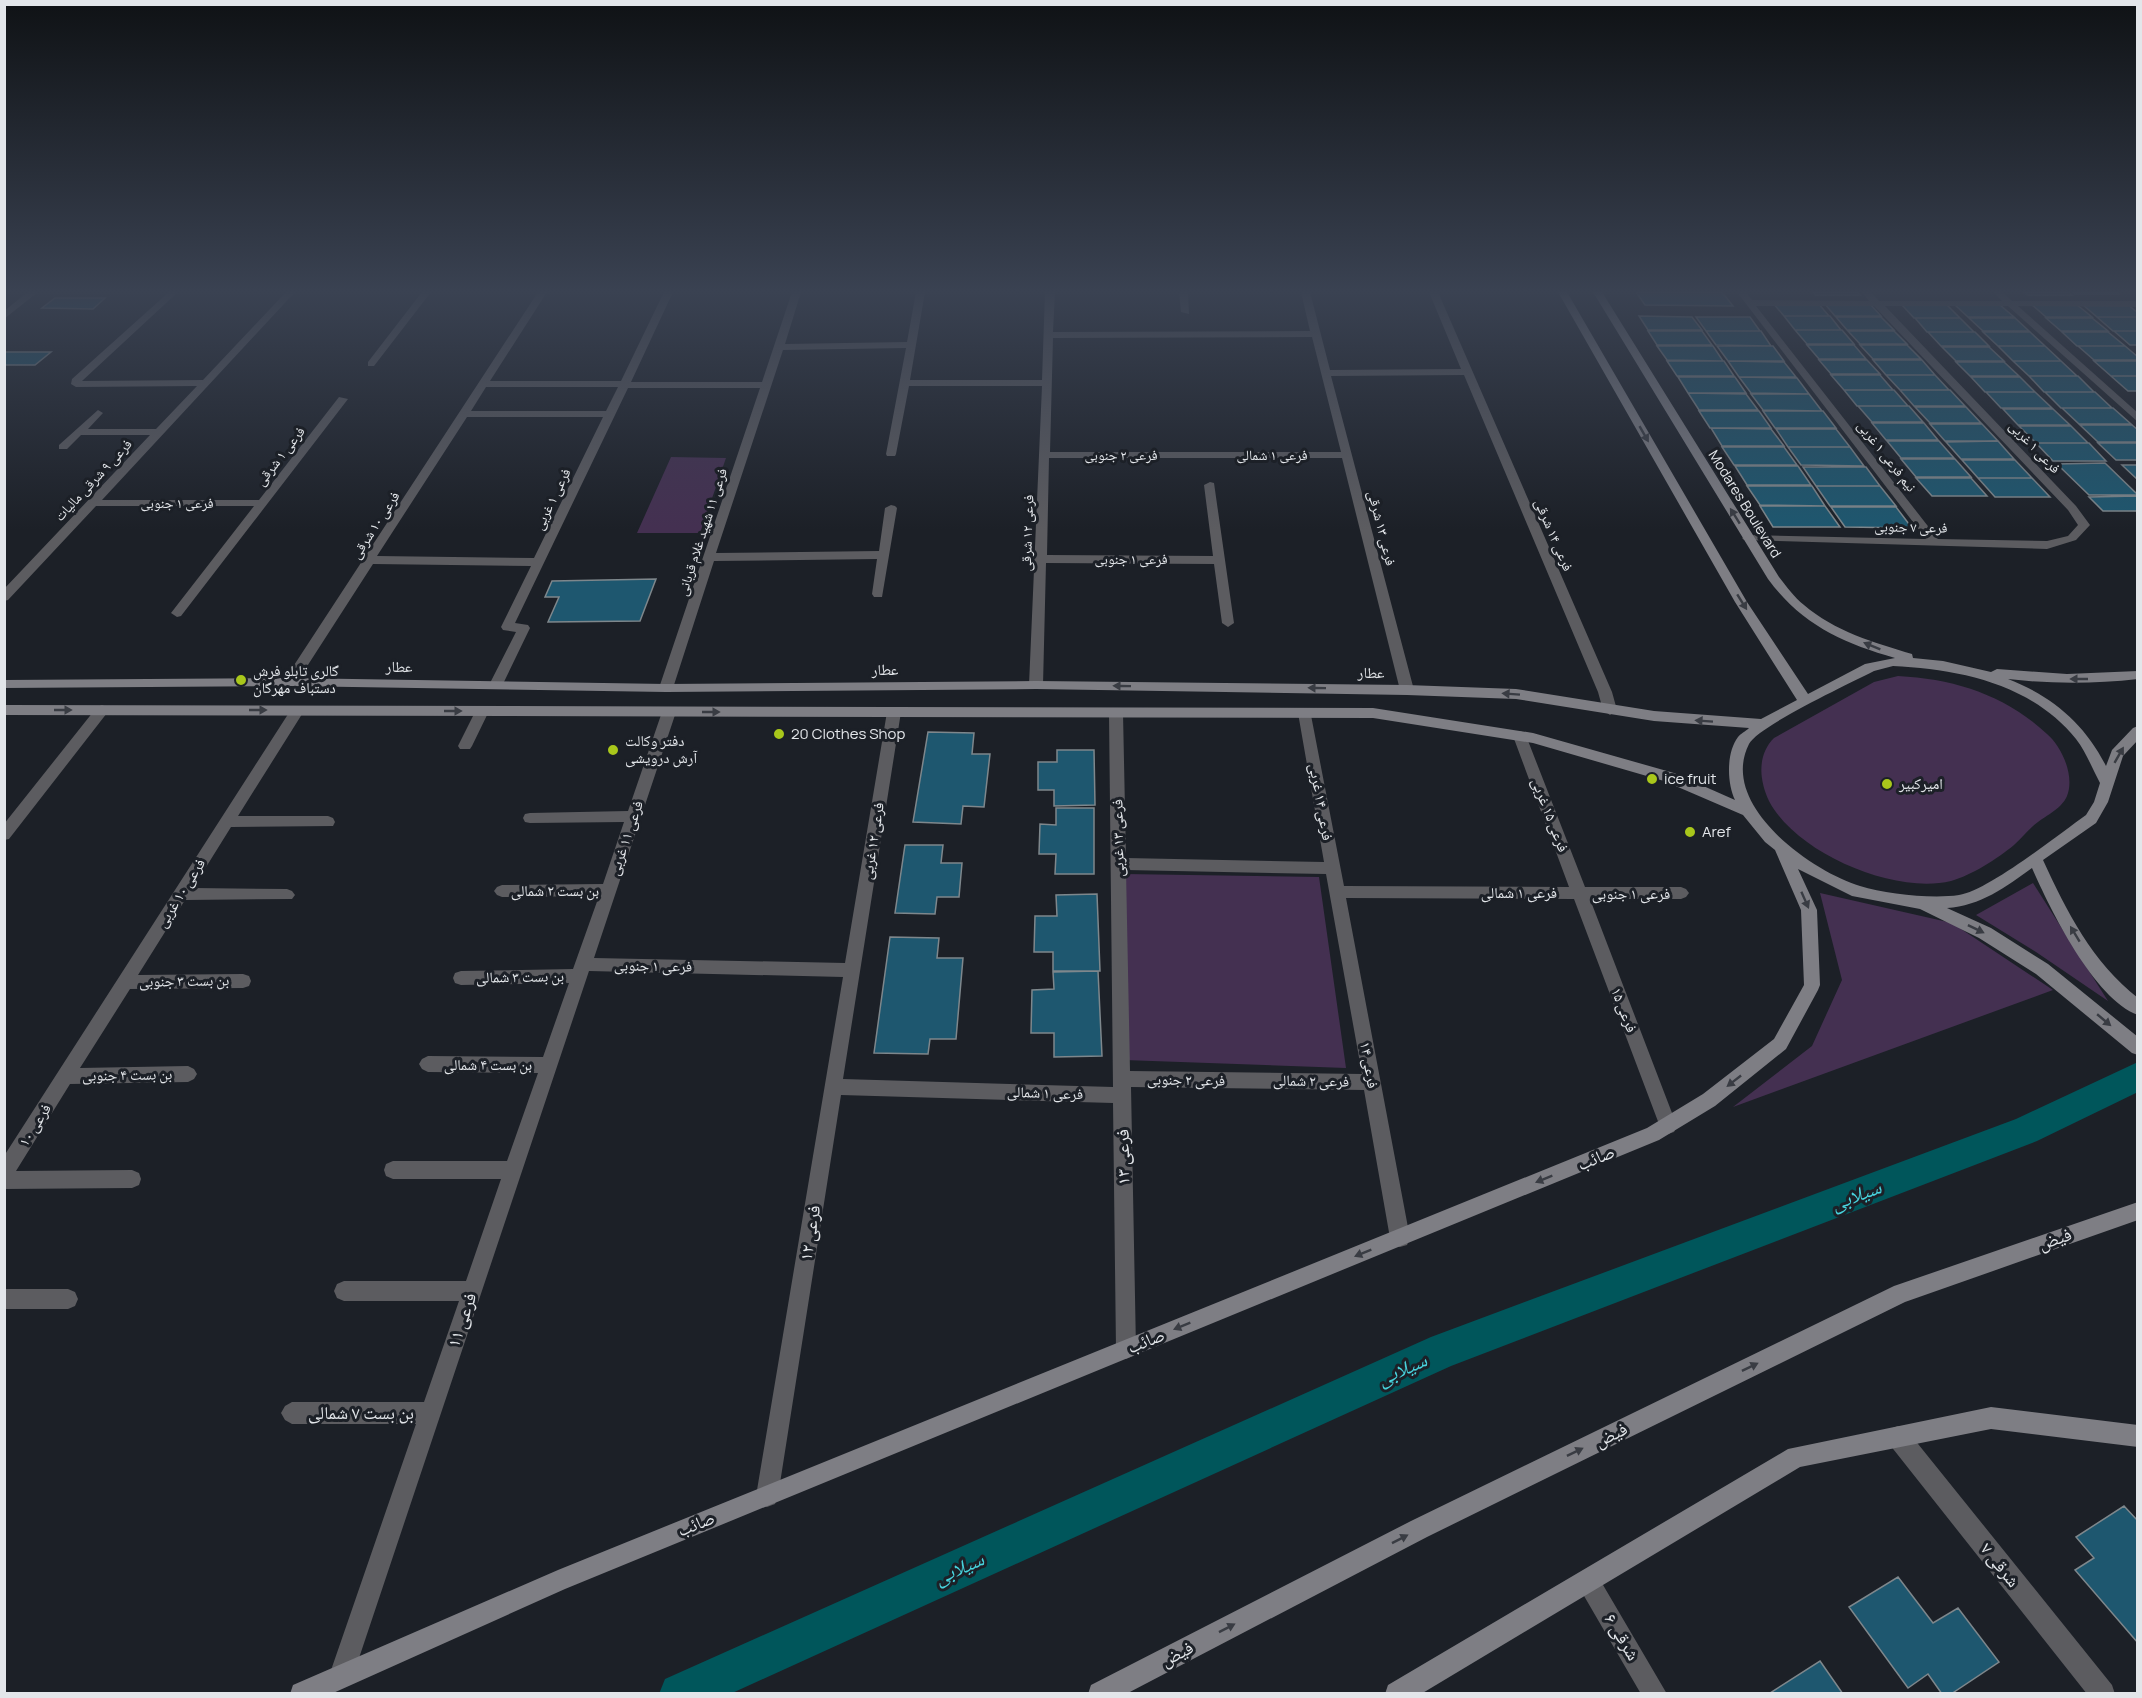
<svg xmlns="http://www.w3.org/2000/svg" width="2142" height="1698" viewBox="0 0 2142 1698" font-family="Manrope,'Noto Naskh Arabic',sans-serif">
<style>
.green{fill:#443051}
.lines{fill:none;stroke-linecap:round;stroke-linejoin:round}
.canal{fill:#00565b;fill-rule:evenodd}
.building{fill:#1e576f;stroke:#7e878c;stroke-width:1.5}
.street{fill:#5c5c60;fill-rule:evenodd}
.secondary{fill:#7e7e84;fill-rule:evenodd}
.oneway{fill:#393c43}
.poi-dot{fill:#a9c71b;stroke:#1c2027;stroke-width:2}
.labels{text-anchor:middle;stroke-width:6;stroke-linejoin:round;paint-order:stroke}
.far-street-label{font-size:14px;fill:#e3e6ea;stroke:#1c2027}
.street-label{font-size:15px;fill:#e3e6ea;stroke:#1c2027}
.poi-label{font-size:15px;fill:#e3e6ea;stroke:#1c2027;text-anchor:start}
.near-street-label{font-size:18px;fill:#e3e6ea;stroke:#1c2027}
.near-water-label{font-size:20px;font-style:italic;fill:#48d4de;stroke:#1c2027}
</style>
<rect width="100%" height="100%" fill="#1c2027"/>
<path class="green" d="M671,457L726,458L700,533H637Z
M1898,676C1955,679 2005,695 2047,734C2062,747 2075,776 2067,796C2061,810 2044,816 2033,826C2026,832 2021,839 2014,845C1997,859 1972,875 1951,881C1894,895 1796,853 1769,801C1759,780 1757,755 1774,738L1874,682Z
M1124,874L1319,877L1346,1068L1124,1060Z
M2033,883L2108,1001L2036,952L1976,915Z
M1820,893L1952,923L2053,990L1733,1107L1812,1046L1842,980Z"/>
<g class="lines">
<path class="canal" d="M2138,1062V1092L2037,1141L1451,1366L730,1694H659L665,1679L1431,1337L2016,1119Z"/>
</g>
<path class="building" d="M1636,292H1722L1733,306L1645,305Z
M1813,292H1857L1860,295H1815Z
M2024,292H2068L2072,295H2027Z
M2073,292H2117L2119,294H2075Z
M55,298H105L93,309L42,308Z
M1773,303H1818L1829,316H1784Z
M1824,303H1869L1881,316H1835Z
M2031,304H2076L2092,317H2046Z
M2082,304H2127L2138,313V317H2097Z
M1902,305H1947L1960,318H1914Z
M1955,305H2000L2014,317H1968Z
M1639,316L1692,317L1702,330H1648Z
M1784,316H1830L1841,330H1795Z
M1696,317H1750L1760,331H1706Z
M1836,317H1881L1894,330H1847Z
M2097,317H2138V331H2113Z
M1915,318H1960L1974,332H1927Z
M1969,318H2015L2029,331H1983Z
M2046,318H2092L2108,331H2061Z
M1795,330H1842L1854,344H1807Z
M1648,331H1702L1712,345H1657Z
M1706,331H1761L1771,346L1716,345Z
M1848,331H1894L1907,344H1860Z
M2114,331H2138V345H2130Z
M1928,332H1975L1989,346H1941Z
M1983,332H2030L2045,346H1998Z
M2062,332H2108L2125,346H2077Z
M1807,345H1854L1866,359H1819Z
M1860,345H1907L1921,359H1873Z
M1657,346H1713L1723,361L1667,360Z
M1717,346H1773L1784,361H1728Z
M1998,346H2045L2061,361H2013Z
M2078,346H2125L2138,357V360H2094Z
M1942,347H1989L2004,361H1956Z
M4,352H51L35,365H4Z
M1819,360H1867L1880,374H1831Z
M1873,360H1922L1935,375H1886Z
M1667,361H1724L1734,376H1677Z
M1728,361L1784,362L1796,377H1739Z
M2013,361H2061L2077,376H2029Z
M2094,361H2138V376H2111Z
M1956,362H2004L2019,376H1970Z
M1831,375H1880L1893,390H1844Z
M1886,375H1935L1949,390H1900Z
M2029,376H2078L2094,392H2044Z
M2111,376H2138V391H2128Z
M1678,377H1735L1746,393H1688Z
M1739,377L1797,378L1809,394L1751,393Z
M1971,377H2020L2035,392H1985Z
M1844,390H1894L1908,406H1857Z
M1900,390H1950L1965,406H1914Z
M1986,392H2035L2052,408H2001Z
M2045,392H2095L2112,408H2061Z
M1688,393L1746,394L1758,410H1699Z
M1751,394H1809L1822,411L1763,410Z
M1858,406H1909L1923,422H1872Z
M1915,407H1966L1981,423H1930Z
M2062,408H2113L2131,424H2079Z
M2003,409H2053L2070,425H2018Z
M1699,411H1759L1771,428H1710Z
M1763,411H1823L1836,428H1775Z
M1872,423H1924L1938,440H1886Z
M1930,424H1982L1998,441H1945Z
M2080,425H2132L2138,430V442H2098Z
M2019,426H2071L2088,443H2036Z
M1711,428L1771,429L1784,446H1722Z
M1776,429H1836L1850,447H1788Z
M1887,441H1939L1954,458H1901Z
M1998,441L2014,459H1961L1946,442Z
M2036,443H2089L2106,461H2053Z
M2098,443H2138V460H2116Z
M1722,447H1784L1797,465H1734Z
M1788,447H1850L1864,466L1801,465Z
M1901,459H1955L1971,477H1916Z
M1962,460H2015L2032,478H1978Z
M2105,463L2138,495H2089L2057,464Z
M2122,465H2138V480Z
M1735,466H1798L1811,485H1747Z
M1803,467H1866L1880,486H1816Z
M1916,478H1971L1987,496H1932Z
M1978,478H2032L2050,497H1995Z
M1747,486H1812L1825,506L1760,505Z
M1816,486H1880L1896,506H1830Z
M2138,496V511H2103L2089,497Z
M1760,506H1825L1840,527H1773Z
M1831,507H1896L1912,528L1845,527Z
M656,579L640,621L548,622L559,597H545L552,581Z
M928,732L974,733L972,754H990L984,807L963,806L961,824L913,822Z
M1057,750H1094L1095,805L1054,806V790H1038V762H1057Z
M1056,808H1094V874H1055L1056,854H1039L1040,824L1056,825Z
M905,845H943L941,863H962L959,897H937L935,914L895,913Z
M1097,894L1100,971H1053V952H1034L1035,916H1057L1056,895Z
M890,937L939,938L937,958H963L956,1039H930L928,1054L874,1053Z
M1098,971L1102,1056L1054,1057V1033H1031L1032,990L1054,989L1053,972Z
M2124,1506L2138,1521V1643L2075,1570L2094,1558L2076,1537Z
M1898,1577L1933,1623L1958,1608L1999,1662L1951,1694H1942L1928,1674L1908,1688L1849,1607Z
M1820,1661L1843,1694L1770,1693Z"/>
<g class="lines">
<path class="street" d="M28,292H38L4,319V311Z
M169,292H178L82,381L203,380L286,292H295L102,500H259L339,397L348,399L181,616L177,617L171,613L254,506H96L8,600L4,601V589L150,435H81L67,449H59V445L98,410L103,413L88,429H156L197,386L76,387L71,384L72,379Z
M422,292H431L374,366H368V362Z
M538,292H547L490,381H621L664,292H673L631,382H762L792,292H801L785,344L907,342L916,292H925L910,380H1042L1045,292H1055L1053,332L1310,331L1301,292H1310L1330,370L1461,369L1429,292H1438L1612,692L1617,710L1610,715L1603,710L1598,692L1464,375L1331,376L1414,690L1412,693L1407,695L1400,690L1342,458H1049L1047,555L1213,556L1204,485L1210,482L1214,483L1234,623L1228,627L1222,623L1214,564L1046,563L1043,685L1036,689L1031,688L1029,685L1042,386H909L896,454L895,456H887L886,454L906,348L783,350L716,553L879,551L885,508L891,505L895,506L897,508L882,597H874L872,594L877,559L714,561L673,688L671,691H661L659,688L760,388H628L515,623L528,625L530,628L501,688L496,689L489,685L516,632L503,630L501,627L531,566L373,564L295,685H285L283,682L285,679ZM1312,337L1341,452H1050L1053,338ZM486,387H618L606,411H471ZM467,417H603L534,558L377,556Z
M1179,292H1188L1189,314L1181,312Z
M1737,292H1746L1752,300L1869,301L1862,292H1871L1879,301H2002L1993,292H2002L2012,301H2138V307L2018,306L2138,413V422L2008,306H1885L2076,506L2090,525L2076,540L2047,549L1744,540L1742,538L1748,535L1926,539ZM1756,306H1874L2068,510L2078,525L2068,536L2047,541L1938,539Z
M102,705L107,707L109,710L107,713L9,839L4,840V824L97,707Z
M297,706L304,711L238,816H328L333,818L335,822L333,826L231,827L193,888L287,889L292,891L295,895L292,899L185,900L138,975L243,974L249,976L251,981L249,986L243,988L130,989L80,1068L188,1066L194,1069L197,1074L194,1079L188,1082L70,1084L16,1171L132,1170L139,1173L141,1179L139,1185L132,1188L4,1189V1156L292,708Z
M482,706L489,711L472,746L470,749H460L458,746L477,708Z
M669,707L676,712L594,958L845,963L887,712L894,707L901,712L843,1079L1113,1087L1109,713L1111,710L1116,708L1123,713L1126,858L1324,862L1298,713L1305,708L1310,710L1344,886L1569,887L1513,736L1520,731L1525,733L1585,887H1681L1686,889L1689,893L1686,897L1681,899H1590L1677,1126L1674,1132L1668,1134L1662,1132L1574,899L1346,898L1410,1238L1407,1245L1400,1247L1393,1245L1390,1238L1364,1090L1131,1087L1136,1349L1133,1356L1126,1359L1119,1356L1116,1349L1113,1103L841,1095L778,1496L775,1504L767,1507L759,1504L756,1496L843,977L589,971L353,1676L349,1684L341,1688L333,1684L329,1676L416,1424H292L285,1420L281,1413L285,1406L292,1402H424L459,1301H344L337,1298L334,1291L337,1284L344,1281H466L501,1179H393L386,1176L384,1170L386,1164L393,1161H507L538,1073L428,1072L422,1069L419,1064L422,1059L428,1056L543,1057L569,983L461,985L455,983L453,978L455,973L461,971L573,969L599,896L502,897L497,895L494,891L497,887L502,885L603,884L624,822L530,823L525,822L523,818L525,814L530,813L628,811L662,712ZM1126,870L1326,874L1362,1074L1130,1071Z
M4,1289H68L75,1292L78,1299L75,1306L68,1309H4Z
M1898,1426L1906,1429L2112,1685L2115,1694H2087L1890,1445L1887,1437L1890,1429Z
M1588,1570L1596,1573L1667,1694H1641L1580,1589L1577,1581L1580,1573Z"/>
<path class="secondary" d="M1558,292H1567L1747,602L1808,694L1865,664L1895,658C1842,643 1801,624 1768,579L1593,292H1602L1779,577C1787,587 1794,597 1804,605C1834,631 1875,643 1912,654L1913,658L1943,661L1991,672L1997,669L2067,674L2138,671V679C2094,684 2051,684 2008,679C2052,696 2085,724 2106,766L2112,750L2133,728L2138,726V740L2123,756L2108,802L2096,823L2043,860C2067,912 2092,962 2138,998V1015C2094,999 2050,909 2032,868C2006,887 1980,906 1947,908L1991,928L2048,964L2138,1037V1055L2132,1053L2036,974L1979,938L1920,909L1852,896L1798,869L1817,910L1820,985L1818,990L1786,1049L1715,1106L1659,1140L565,1589L331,1694H290L293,1685L558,1570L1647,1128L1703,1094L1774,1039L1804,985L1801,910L1775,850L1765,842L1743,815L1664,781L1533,743L1373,718L4,715V705L1373,708L1533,733L1674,773L1735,800C1727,783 1726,753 1738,737C1740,734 1746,731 1749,728L1654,721L1516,699L1407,695L1036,689L666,692L290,686L4,688V680L290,678L666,684L1036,681L1407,685L1516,689L1654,711L1761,719L1797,700L1735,602ZM1893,666C1959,669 2032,684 2076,739C2086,752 2092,768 2100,783L2094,802L2086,815C2059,834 1988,891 1959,895C1932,899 1886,894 1860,886C1811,871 1718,805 1749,744C1758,726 1851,683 1874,671Z
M2138,1202V1220L1905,1302L1427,1537L1126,1694H1088L1091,1685L1411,1521L1894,1286Z
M1991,1407L2138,1425V1447L1991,1429L1800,1467L1421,1694H1385L1388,1685L1788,1449Z"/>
</g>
<defs><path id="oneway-solid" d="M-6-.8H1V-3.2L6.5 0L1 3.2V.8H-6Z" transform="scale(1.5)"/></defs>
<g class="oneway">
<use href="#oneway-solid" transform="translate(1644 434) rotate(60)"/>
<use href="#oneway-solid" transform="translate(1735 516) rotate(-122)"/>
<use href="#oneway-solid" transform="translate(1742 602) rotate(58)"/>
<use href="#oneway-solid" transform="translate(1872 646) rotate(-158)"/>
<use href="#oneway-solid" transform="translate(2079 679) rotate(180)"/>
<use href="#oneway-solid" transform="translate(1122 686) rotate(-179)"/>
<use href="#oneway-solid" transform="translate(1317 688) rotate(-179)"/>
<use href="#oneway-solid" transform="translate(1511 694) rotate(-176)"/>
<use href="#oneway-solid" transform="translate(63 710)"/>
<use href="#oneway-solid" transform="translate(258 710)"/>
<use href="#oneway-solid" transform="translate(453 711)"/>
<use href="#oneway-solid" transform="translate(711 712)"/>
<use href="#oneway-solid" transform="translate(1704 721) rotate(-176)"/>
<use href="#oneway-solid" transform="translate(2119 755) rotate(-60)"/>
<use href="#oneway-solid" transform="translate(1805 900) rotate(66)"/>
<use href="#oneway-solid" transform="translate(1976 929) rotate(26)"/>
<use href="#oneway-solid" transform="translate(2075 934) rotate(-121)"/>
<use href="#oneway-solid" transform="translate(2104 1020) rotate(40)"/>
<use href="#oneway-solid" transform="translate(1734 1081) rotate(142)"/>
<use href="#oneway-solid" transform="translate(1544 1179) rotate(158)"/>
<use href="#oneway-solid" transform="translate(1363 1253) rotate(158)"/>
<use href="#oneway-solid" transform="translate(1182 1326) rotate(158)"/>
<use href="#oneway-solid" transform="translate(1750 1367) rotate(-26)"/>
<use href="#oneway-solid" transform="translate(1575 1452) rotate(-26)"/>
<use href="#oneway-solid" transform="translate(1400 1539) rotate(-27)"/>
<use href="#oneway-solid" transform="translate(1227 1628) rotate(-27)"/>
</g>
<linearGradient id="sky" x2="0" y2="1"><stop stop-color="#0f1215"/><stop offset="0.55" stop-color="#3a4252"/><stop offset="1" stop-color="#3a4252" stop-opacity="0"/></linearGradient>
<rect width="2142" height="530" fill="url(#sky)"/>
<g class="poi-dot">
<circle cx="241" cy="680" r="6"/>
<circle cx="779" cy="734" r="6"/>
<circle cx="613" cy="750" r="6"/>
<circle cx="1652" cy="779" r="6"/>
<circle cx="1887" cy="784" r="6"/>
<circle cx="1690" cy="832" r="6"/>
</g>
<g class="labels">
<g class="far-street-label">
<text transform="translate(2035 447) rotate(46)" y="5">فرعی ۱ غربی</text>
<text x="1121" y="460">فرعی ۲ جنوبی</text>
<text x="1272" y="460">فرعی ۱ شمالی</text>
<text transform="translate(280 456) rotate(-52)" y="5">فرعی ۱ شرقی</text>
<text transform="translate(1887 456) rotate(52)" y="5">نیم فرعی ۱ غربی</text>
<text transform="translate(93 480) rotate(-47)" y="5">فرعی ۹ شرقی مالیات</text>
<text transform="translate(552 499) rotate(-64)" y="5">فرعی ۱ غربی</text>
<text x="177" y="508">فرعی ۱ جنوبی</text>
<text transform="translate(1745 504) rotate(58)" y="5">Modares Boulevard</text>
<text transform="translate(375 525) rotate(-57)" y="5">فرعی ۱۰ شرقی</text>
<text transform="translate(1911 527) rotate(1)" y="5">فرعی ۷ جنوبی</text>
<text transform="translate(1382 528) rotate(76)" y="5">فرعی ۱۳ شرقی</text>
<text transform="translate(702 532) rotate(-72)" y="5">فرعی ۱۱ شهید غلام قربانی</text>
<text transform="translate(1027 533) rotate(-88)" y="5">فرعی ۱۲ شرقی</text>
<text transform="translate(1554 535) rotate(67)" y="5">فرعی ۱۴ شرقی</text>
<text x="1131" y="564">فرعی ۱ جنوبی</text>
</g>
<g class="street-label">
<text transform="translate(399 667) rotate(1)" y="5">عطار</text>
<text x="885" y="675">عطار</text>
<text transform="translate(1371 673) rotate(1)" y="5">عطار</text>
<text transform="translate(1321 802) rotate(80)" y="5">فرعی ۱۴ غربی</text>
<text transform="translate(1550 815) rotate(69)" y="5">فرعی ۱۵ غربی</text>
<text transform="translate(626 838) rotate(-71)" y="5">فرعی ۱۱ غربی</text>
<text transform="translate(1118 838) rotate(-91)" y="5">فرعی ۱۳ غربی</text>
<text transform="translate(873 841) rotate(-81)" y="5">فرعی ۱۲ غربی</text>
<text x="555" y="896">بن بست ۲ شمالی</text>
<text transform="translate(181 893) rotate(-58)" y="5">فرعی ۱۰ غربی</text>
<text x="1519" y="898">فرعی ۱ شمالی</text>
<text x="1631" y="899">فرعی ۱ جنوبی</text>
<text transform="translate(653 966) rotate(1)" y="5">فرعی ۱ جنوبی</text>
<text transform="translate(520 977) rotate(-1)" y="5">بن بست ۳ شمالی</text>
<text transform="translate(184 981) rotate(-1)" y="5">بن بست ۳ جنوبی</text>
<text transform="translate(1624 1010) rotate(69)" y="5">فرعی ۱۵</text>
<text x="488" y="1070">بن بست ۴ شمالی</text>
<text transform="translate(1369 1065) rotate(80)" y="5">فرعی ۱۴</text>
<text transform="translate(127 1075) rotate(-1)" y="5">بن بست ۴ جنوبی</text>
<text transform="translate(1186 1080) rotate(1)" y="5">فرعی ۲ جنوبی</text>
<text transform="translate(1311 1081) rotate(1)" y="5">فرعی ۲ شمالی</text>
<text transform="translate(1045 1093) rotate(2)" y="5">فرعی ۱ شمالی</text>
<text transform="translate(35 1125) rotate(-58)" y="5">فرعی ۱۰</text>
</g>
<g class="poi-label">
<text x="253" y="676">گالری تابلو فرش<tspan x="253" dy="17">دستباف مهرگان</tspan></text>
<text x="791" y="739">20 Clothes Shop</text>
<text x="625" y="746">دفتر وکالت<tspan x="625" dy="17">آرش درویشی</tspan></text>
<text x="1664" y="784">ice fruit</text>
<text x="1899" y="789">امیرکبیر</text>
<text x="1702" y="837">Aref</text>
</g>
<g class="near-street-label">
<text transform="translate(1123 1157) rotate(-91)" y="6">فرعی ۱۳</text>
<text transform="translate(1596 1158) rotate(-22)" y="6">صائب</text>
<text transform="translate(810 1233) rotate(-81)" y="6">فرعی ۱۲</text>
<text transform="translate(2055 1239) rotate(-19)" y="6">فیض</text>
<text transform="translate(462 1320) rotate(-71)" y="6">فرعی ۱۱</text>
<text transform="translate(1146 1341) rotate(-22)" y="6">صائب</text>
<text x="361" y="1419">بن بست ۷ شمالی</text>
<text transform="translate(1611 1435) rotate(-26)" y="6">فیض</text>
<text transform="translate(696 1524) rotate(-22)" y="6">صائب</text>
<text transform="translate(2000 1565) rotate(51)" y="6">۷ شرقی</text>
<text transform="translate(1622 1637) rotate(59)" y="6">۶ شرقی</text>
<text transform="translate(1177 1654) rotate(-27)" y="6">فیض</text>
</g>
<g class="near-water-label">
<text transform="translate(1856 1195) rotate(-21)" y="7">سیلابی</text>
<text transform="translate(1402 1369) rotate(-24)" y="7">سیلابی</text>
<text transform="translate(959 1568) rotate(-24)" y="7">سیلابی</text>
</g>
</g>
<rect width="2142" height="1698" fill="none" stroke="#e3e6ea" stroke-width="12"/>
</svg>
